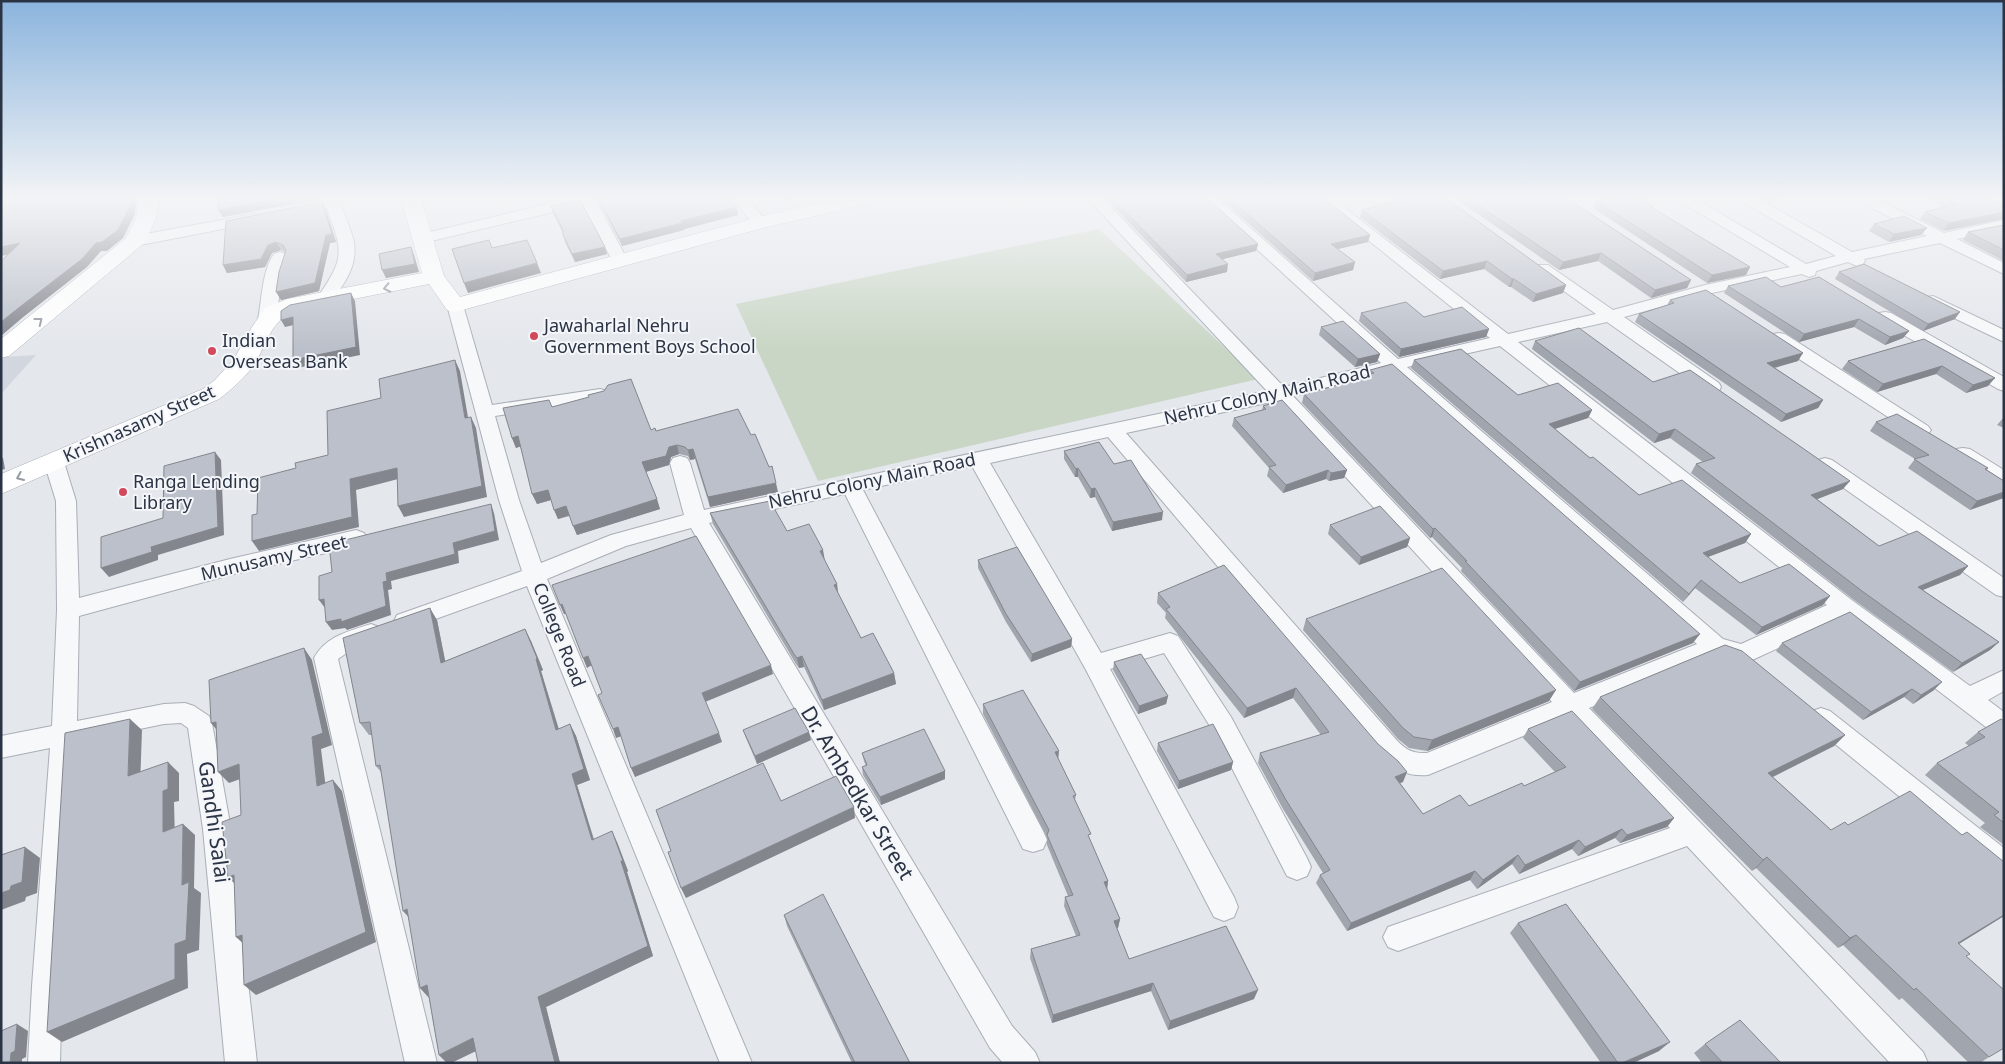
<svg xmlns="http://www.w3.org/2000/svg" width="2005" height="1064" viewBox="0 0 2005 1064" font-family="'Noto Sans',sans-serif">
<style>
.built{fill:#d2d6de}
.green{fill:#c9d6c5}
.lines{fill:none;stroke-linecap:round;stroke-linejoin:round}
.street-casing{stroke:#a9aeb7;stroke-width:2}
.secondary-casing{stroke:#a9aeb7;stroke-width:1}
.street{fill:#f7f8fa;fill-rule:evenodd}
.secondary{fill:#fff;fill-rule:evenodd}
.wall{fill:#a1a5ae}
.shaded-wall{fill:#83868d}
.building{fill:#bbc0ca;stroke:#83868d}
.oneway{stroke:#959aa2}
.poi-dot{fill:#d1495b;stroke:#f4f6f9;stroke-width:2}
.labels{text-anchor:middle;stroke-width:4;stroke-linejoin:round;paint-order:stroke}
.poi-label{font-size:18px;fill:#2b3445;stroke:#f4f6f9;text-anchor:start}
.street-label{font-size:18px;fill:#2b3445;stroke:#f4f6f9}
.near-street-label{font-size:21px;fill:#2b3445;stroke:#f4f6f9}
</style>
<rect width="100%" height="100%" fill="#e4e7ec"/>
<path class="built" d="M36,355L1,394V361L4,357Z"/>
<path class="green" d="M1099,229L1258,379L818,481L736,304Z"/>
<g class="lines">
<g class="street-casing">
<path id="street" d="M325,199H339C342,209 347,219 350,229C362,258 349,277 332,301H320L318,297C345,257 343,253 327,208L296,214L291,213L289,210L291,207Z
M569,199H595L628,261L626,264H614L583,205L423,243L418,241L415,238L418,235Z
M734,199H749L767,223L764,226H754Z
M1088,199H1103L1284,387L1381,363L1202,199H1218L1398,359L1490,338L1317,199H1333L1508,334L1596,314L1536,271L1534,268L1536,265H1548L1613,310L1705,285L1790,267L1681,202L1679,199H1696L1806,264L1836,256L1743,202L1741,199H1759L1852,252L1927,236L1860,202L1858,199H1876L1944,233L2004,220V230L1957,239L2004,263V274L1940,243L1864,259L1865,261L1863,264L1857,266L1848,262L1816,271L1815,275L1809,277L1802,274L1707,294L1624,317L1719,383L1721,387L1719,391L1712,393L1705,391L1607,322L1518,342L1853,601L1970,686L2004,670V691L1988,700L2004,712V737L1995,734L1843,618L1750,661L1742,663L1716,655L1589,708L1923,1052L1928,1063H1890L1687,846L1398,951L1388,947L1383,937L1388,927L1670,828L1567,718L1428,775C1406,777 1390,768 1375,752L1108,437L990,463L1101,653L1170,633L1178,636L1231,717L1307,858L1311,867L1307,876L1297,880L1287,876L1213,731L1164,653L1110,669L1234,897L1238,907L1234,917L1224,921L1214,917L1086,670L972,466L863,490L1043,831L1047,840L1043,849L1033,852L1023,849L845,494L709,523L1012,1026L1035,1052L1040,1063H1003L990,1048L691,528L626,546L547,579L752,1063H720L527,586L405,630L397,627L394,621L397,615L522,571L499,500L447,305L449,301H461L463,305L492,405L600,389L607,391L609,395L607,399L600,401L495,416L519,500L541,563L611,535L684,515L670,463L673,458L680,456L687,458L690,463L704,510L1267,391ZM1500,346L1827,605L1741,644L1723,639L1407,367ZM1390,371L1697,644L1574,693L1293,396ZM1276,401L1552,702L1427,753C1411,754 1403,748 1393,736L1126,433Z
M254,214L259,216L262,219L259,222L135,246L129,244L127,241L129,238L135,236Z
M280,252L286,254L288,257L282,275L276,320L273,324L267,325L261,324L258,320C262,299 262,271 274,254Z
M1933,296L2004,330V342L1927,305L1925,301L1927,297Z
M1885,312L1891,313L2004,377V391L1998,389L1879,321L1876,317L1879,313Z
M1779,333L1785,334L1928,426L1931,430L1928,434L1921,436L1914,434L1773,342L1770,338L1773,334Z
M1963,448L1970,449L2004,470V486L1997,484L1956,459L1953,454L1956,449Z
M54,455L61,457L64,462L76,501L79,598L230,559L356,530L364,533L367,538L364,543L356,546L230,575L79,616L77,721L164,704L185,703L194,706L209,716L212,723L231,829L257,1063H225L203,829L188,728L181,723L164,724L76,742L62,986L60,1063H28L32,986L50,748L1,758V736L52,726L57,610L56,501L44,462L47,457Z
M1825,458L1832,460L2004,578V597L1996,595L1818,470L1815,465L1818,460Z
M371,624L379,627L383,633L379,639L354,648L338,659L437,1063H405L314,658C326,636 349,631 371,624Z
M1821,708L1830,711L2004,848V878L1994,874L1812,725L1809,718L1812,711Z"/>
</g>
<g class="secondary-casing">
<path id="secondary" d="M138,199H158C159,215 151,232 142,245L9,356L1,358V339L126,238L137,216Z
M401,199H421L444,276L460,297L759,217L839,199H874L871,203L763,228L455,312L447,310L429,284L293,311C270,323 268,342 255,363C246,377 232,389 219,399L1,494V474L203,389L215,380L234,359L252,327L265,308L287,299L422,273Z"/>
</g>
<use href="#street" class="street"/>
<use href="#secondary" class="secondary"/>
</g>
<path class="wall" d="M597,199H731L738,215L684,229V230L622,246Z
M1106,199H1208L1258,244L1256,251L1223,259L1227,272L1186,282Z
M1221,199H1325L1370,235L1368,242L1338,249L1355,262L1353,270L1313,281Z
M1390,199H1447L1566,285L1563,293L1533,302L1511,287H1509L1484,269L1440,279L1360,217L1362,210L1394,202Z
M1456,199H1568L1691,280L1687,288L1651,298L1598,261L1559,270Z
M1763,199H1780L1768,202Z
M1926,199H1991L1944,231L1920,219L1925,212L1943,207Z
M1596,201L1653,209L1746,275L1707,283L1593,208Z
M551,206L607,254L575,262L565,242L563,233L553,214Z
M326,210L336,242L330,243L319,291L281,300L285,252L281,250L272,253L265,267L227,273L223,265Z
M1874,224L1927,228L1921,235L1889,242L1869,231Z
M2004,225V261L1963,240L1968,232Z
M1839,272L1955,319L1923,331L1835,279Z
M1728,286L1781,287L1909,331L1903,338L1885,345L1854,327L1799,342L1724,293Z
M1670,300L1798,361L1775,368L1823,400L1818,408L1781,422L1635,322L1639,314L1667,305Z
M1361,313L1424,317L1489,329L1486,337L1399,357L1359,321Z
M1321,327L1380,354L1377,362L1355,367L1319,335Z
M1924,339L1988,386L1966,393L1936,374L1877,392L1842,369L1848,361Z
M1535,341L1653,382L1843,489L1817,499L1879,546L1968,566L1960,575L1923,590L1999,642L1990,650L1953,672L1854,600L1691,473L1696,464L1703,462L1670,438L1654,443L1532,349Z
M1414,360L1518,395L1592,410L1588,418L1555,429L1590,458L1639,495L1751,534L1745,543L1708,557L1740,583L1823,605L1756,635L1695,588L1683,602L1411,368Z
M1370,370L1693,643L1574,691L1461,571L1462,568L1432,537L1430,538L1302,403L1304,394L1350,382L1351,379L1369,374Z
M1263,406L1347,470L1344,478L1329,481L1326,479L1283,493L1267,476L1269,468L1232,426L1234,418L1262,410Z
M552,407L656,431L778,492L710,507L695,459L690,460L688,456L679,454L671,457L669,465L646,472L660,509L577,535L570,516L558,519L551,500L537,504L520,446L516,448L512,438Z
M2004,417V428L1997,425Z
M1876,422L1988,468L1987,470L2004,481L1970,510L1908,468L1915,459L1870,431Z
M1064,451L1114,464L1162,520L1112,531L1095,497L1090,498L1078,477H1075L1064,459Z
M710,513L787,531L825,561L837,584L838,593L861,638L894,673L896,684L824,710L804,667L799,668L796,664L713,524Z
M1330,525L1410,538L1407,547L1359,565L1328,534Z
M978,560L1072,639L1071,647L1031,662L1006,622L978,568Z
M1224,565L1403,782L1400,783L1423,814L1469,806L1524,786L1555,772L1523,738L1528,729L1674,818L1667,827L1620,843L1615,838L1578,856L1572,849L1519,874L1512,864L1477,889L1470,880L1347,931L1316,883L1320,875L1323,873L1283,809L1258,763L1260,753L1321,735L1293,698L1244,718L1165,618L1166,613L1157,603L1158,593Z
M1306,619L1549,701L1427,751L1409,748L1398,739L1303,630Z
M437,620L445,661L525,629L531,641L543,670L541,671L559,729L570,724L576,736L590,780L577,785L594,839L617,842L628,871L627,872L653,956L546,1007L560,1063H478L476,1051L451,1063H447L439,1055L429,998L408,917L381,772L376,766L372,735H369L360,723Z
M1782,643L1934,690L1913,704L1904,697L1863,720L1776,651Z
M1114,662L1168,696L1166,704L1138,714L1113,670Z
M1600,697L1845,735L1834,746L1773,777L1831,830L1848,825L1962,835L2004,862V916L1959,944L1966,956L1989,1057L1980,1063H1969L1902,998L1899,1000L1843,945L1838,948L1756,868L1752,871L1592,709Z
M983,704L1058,759L1076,795L1075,800L1090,841L1108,881L1107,889L1120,919L1118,928H1117L1129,959L1254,999L1168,1030L1151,991L1052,1023L1030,958L1031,949L1076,936L1064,906L1065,897L1068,896L1047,845V837L983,714Z
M2004,721V845L1980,827L1985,823L1925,775L1937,763L1969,746L1965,743L1978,732Z
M743,730L811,740L757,764L746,738Z
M1158,743L1233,762L1231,770L1178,789L1157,751Z
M862,753L945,771V779L881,805L863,775L862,767L866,766L864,761Z
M784,915L910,1063H852L787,926Z
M1518,923L1659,1051L1633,1063H1601L1510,933Z
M1705,1044L1781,1063H1702L1694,1053Z"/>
<path class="shaded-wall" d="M131,199H136L135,214L123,238L107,251H101L87,267L22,318L1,336V322L96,243Z
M277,199H322L223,217L218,210Z
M784,199H795L784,201Z
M1769,199H1780L1768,202Z
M322,202L326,210L336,242L330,243L319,291L281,300L276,292Z
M737,207L738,215L684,229V230L622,246L620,239L681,221Z
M2004,212V219L1944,231L1949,223Z
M1927,228L1921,235L1889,242L1894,234Z
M1370,235L1368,242L1329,251L1331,244Z
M276,242L281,250L272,253L265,267L227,273L223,265Z
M20,243L26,251L1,256V247Z
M1258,244L1256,251L1215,261L1216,254Z
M411,247L414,255L419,272L386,278L382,270Z
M605,247L607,254L575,262L572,254Z
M1601,253L1598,261L1559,270L1563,262Z
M1487,261L1484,269L1440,279L1443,271Z
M1355,262L1353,270L1313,281L1315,273Z
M537,263L541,273L468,293L464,283Z
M1228,264L1227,272L1186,282L1187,275Z
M1750,267L1746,275L1707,283L1712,275Z
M1512,279H1514L1511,287H1509Z
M1691,280L1687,288L1651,298L1655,290Z
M1566,285L1563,293L1533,302L1536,294Z
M351,293L355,301L360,355L297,368L293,360Z
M1960,312L1955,319L1923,331L1928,324Z
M293,317L298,324L285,327L281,320Z
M1859,319L1854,327L1799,342L1804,334Z
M1489,329L1486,337L1399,357L1401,349Z
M1909,331L1903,338L1885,345L1890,337Z
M1803,353L1798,361L1762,371L1767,363Z
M1380,354L1377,362L1355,367L1358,359Z
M455,360L460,371L470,429L465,418Z
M1942,366L1936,374L1877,392L1883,384Z
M1995,378L1988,386L1966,393L1973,385Z
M1823,400L1818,408L1781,422L1786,414Z
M1592,410L1588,418L1545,432L1549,424Z
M471,417L476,428L487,497L404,517L398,506Z
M1675,429L1670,438L1654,443L1659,434Z
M518,436L522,446L516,448L512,438Z
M677,445L679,454L671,457L669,465L645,472L642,462L669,447Z
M693,449L695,459L690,460L688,450Z
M215,452L221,460L224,535L158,555V560L109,577L101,568L151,547Z
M1,457L3,458L5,469L1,470Z
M397,468L402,478L356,490L359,527L259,551L252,541L350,479Z
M1078,468V477H1075L1076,469Z
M1328,470L1326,479L1283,493L1286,485Z
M1347,470L1344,478L1329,481L1331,473Z
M1850,481L1843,489L1805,504L1811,495Z
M776,483L778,492L710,507L708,497Z
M1095,488V497L1090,498L1091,489Z
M548,490L551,500L537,504L532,494Z
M2004,492V498L1970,510L1977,501Z
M657,499L660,509L577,535L573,526Z
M491,504L494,513L499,540L458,551L459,563L391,581L392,589L388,590L391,615L347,630L345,628L332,630L326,622L383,582L386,573L453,543Z
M566,506L570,515L558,519L554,510Z
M1163,512L1162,520L1112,531L1113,522Z
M1435,528L1432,537L1430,538L1433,529Z
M1751,534L1745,543L1697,561L1703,553Z
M1410,538L1407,547L1359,565L1361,557Z
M823,550L825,561L820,551Z
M1968,566L1960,575L1910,595L1918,587Z
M1701,580L1695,588L1683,602L1689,594Z
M837,584L838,594L834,585Z
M1830,596L1823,605L1756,635L1762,627Z
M324,599L325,608L319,600Z
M562,604L566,614H564L560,605Z
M430,608L437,620L448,675L441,663Z
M525,629L531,641L543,670L541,671L562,741L556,730Z
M1700,634L1693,643L1574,691L1580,682Z
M1072,639L1071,647L1031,662L1032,654Z
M1999,642L1990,650L1953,672L1962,663Z
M304,648L312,660L332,745L321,749L327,797L317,786L312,737Z
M588,656L592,665L587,668L583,658Z
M802,656L804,667L799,668L797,658Z
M771,665L773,674L705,702L702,693Z
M894,673L896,684L824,710L822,700Z
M1942,682L1934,690L1913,704L1921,695Z
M1296,688L1293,698L1244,718L1247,708Z
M1912,689L1904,697L1863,720L1871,712Z
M1556,690L1549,701L1427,751L1432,740Z
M1168,696L1166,704L1138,714L1139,706Z
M130,719L142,730L140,787L128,776Z
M216,722L221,735L211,723Z
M570,724L576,736L590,780L577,785L597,851L592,840L572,774Z
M618,727L622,736L616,738L613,729Z
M809,732L811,740L757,764L755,756Z
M719,733L722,742L635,777L631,768Z
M1845,735L1834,746L1758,784L1768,773Z
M1059,751L1058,761L1055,752Z
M168,762L179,773V801L174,802L175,843L163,832V791Z
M1233,762L1231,770L1178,789L1179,781Z
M239,764L249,776L229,783L218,772Z
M945,771V779L881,805L880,797Z
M1407,772L1403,782L1391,786L1395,777Z
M333,780L342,791L376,942L256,995L244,985Z
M854,807L855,818L686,898L681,888Z
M1674,818L1667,827L1620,843L1627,835Z
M183,824L195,835L194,888L201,893L199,950L187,954L188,988L62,1042L47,1032L182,885Z
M1622,829L1615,838L1578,856L1585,847Z
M612,831L617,842L628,871L627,872L653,956L546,1007L560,1063H555L538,997Z
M1579,840L1572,849L1519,874L1525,865Z
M25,847L40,858L37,893L26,897L25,901L1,910V893L11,886Z
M1518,855L1512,864L1477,889L1483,880Z
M1767,857L1756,868L1752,871L1763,860Z
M1475,871L1470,880L1347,931L1351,923Z
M234,875L239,888L228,877Z
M1108,881L1107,890L1104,882Z
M407,909L412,921L403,911Z
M2004,915V916L1944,953L1958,943Z
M1120,919L1118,928L1113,930L1114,921Z
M242,935L248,948L236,937Z
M1856,935L1843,945L1838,948L1850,938Z
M1153,983L1151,991L1052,1023L1053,1015Z
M427,985L429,998L420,988Z
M1258,990L1254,999L1168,1030L1170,1021Z
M17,1024L28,1031L26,1057L22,1059V1063H10L11,1053Z
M473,1038L482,1048L451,1063H447L439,1055Z
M1670,1042L1659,1051L1633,1063H1622Z"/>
<path class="building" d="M1,199H131L130,206L118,230L102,242L96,243L82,259L16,310L1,322V261L20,243L1,247Z
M219,199H277L218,210Z
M599,199H731L737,207L681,221L682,223L620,239Z
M1113,199H1208L1258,244L1216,254L1228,264L1187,275Z
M1230,199H1325L1370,235L1331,244L1355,262L1315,273Z
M1402,199H1447L1566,285L1536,294L1514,279H1512L1487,261L1443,271L1362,210L1404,200Z
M1469,199H1568L1691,280L1655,290L1601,253L1563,262Z
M1603,199H1642L1654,207H1651L1750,267L1712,275L1596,201Z
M1946,199H1991L2004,204V212L1949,223L1925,212L1957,204Z
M580,200L605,247L572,254L563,235V230L551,206Z
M322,202L332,234L326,235L315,283L276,292L279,272L286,250L283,245L276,242L268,245L261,259L223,265L226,221Z
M1904,216L1927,228L1894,234L1874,224Z
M2004,225V250L1968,232Z
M489,240L492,248L527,240L537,263L464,283L452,249Z
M411,247L415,264L382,270L379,254Z
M1864,264L1960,312L1928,324L1839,272Z
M1766,277L1781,287L1819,277L1909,331L1890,337L1859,319L1804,334L1728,286Z
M1706,290L1803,353L1767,363L1823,400L1786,414L1639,314L1674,303L1670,300Z
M351,293L356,347L293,360V317L281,320V311L290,305Z
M1406,302L1424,317L1462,307L1489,329L1401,349L1361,313Z
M1343,321L1380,354L1358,359L1321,327Z
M1579,328L1653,382L1690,370L1850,481L1811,495L1879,546L1917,531L1968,566L1918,587L1999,642L1962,663L1862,591L1696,464L1715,458L1675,429L1659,434L1535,341Z
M1924,339L1995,378L1973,385L1942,366L1883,384L1848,361Z
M1461,349L1518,395L1558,383L1592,410L1549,424L1590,458L1593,457L1639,495L1682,480L1751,534L1703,553L1740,583L1789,564L1830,596L1762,627L1701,580L1689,594L1414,360Z
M455,360L465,418L471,417L482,486L398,506L397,468L350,479L352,517L252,541V515L257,514L258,478L296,468L295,463L328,455L327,411L381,398L379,379Z
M1392,364L1700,634L1580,682L1465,561H1467L1435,528L1433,529L1304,394L1353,381L1351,379L1374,373L1370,370Z
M631,379L651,430L655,428L656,431L738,409L751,435L755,434L769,467L772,466L776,483L708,497L693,449L688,450L685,447L677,445L669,447L666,456L642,462L657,499L573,526L566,506L554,510L548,490L532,494L518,436L512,438L503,408L549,400L552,407L589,397L588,395L604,391L608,385Z
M1282,400L1347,470L1331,473L1328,470L1286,485L1269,467L1276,465L1234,418L1266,409L1263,406Z
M1897,414L1988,468L1985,469L2004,481V492L1977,501L1914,459L1929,455L1876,422Z
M1099,442L1114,464L1131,460L1163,512L1113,522L1095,488L1091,489L1078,468L1076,469L1064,451Z
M215,452L218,527L151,547L152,552L101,568V537L163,518L164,466Z
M770,501L787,531L809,524L823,550L820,551L837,584L834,585L861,638L873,633L894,673L822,700L802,656L797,658L794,654L710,513Z
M491,504L495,531L453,543L455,554L386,573L387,581L383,582L386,606L341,622V619L326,622L324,599L319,600V576L332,572L329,544Z
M1380,506L1410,538L1361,557L1330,525Z
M696,536L771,665L702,693L719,733L631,768L618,727L613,729L598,695L602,693L588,656L583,658L562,604L560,605L552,585Z
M1017,547L1072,639L1032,654L1006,614L978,560Z
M1224,565L1378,744L1398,761L1407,772L1395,777L1423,814L1460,795L1469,806L1522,783L1524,786L1566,767L1528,729L1572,711L1674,818L1627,835L1622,829L1585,847L1579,840L1525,865L1518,855L1483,880L1475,871L1351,923L1320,875L1330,870L1286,800L1260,753L1329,732L1296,688L1247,708L1166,609L1170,607L1158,593Z
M1442,568L1556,690L1432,740L1414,737L1403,728L1306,619Z
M430,608L441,663L525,629L537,658L536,659L556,730L570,724L584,769L572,774L592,840L612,831L623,861H621L648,946L538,997L555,1063H478L473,1038L439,1055L427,985L420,988L407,909L403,911L380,765L376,766L370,722L360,723L343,638Z
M1850,612L1942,682L1921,695L1912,689L1871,712L1782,643Z
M1725,645L1742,651L1845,735L1768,773L1831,830L1845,822L1848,825L1910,791L1962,835L1967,832L2004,862V915L1958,943L1970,954L1966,956L2004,990V1048L1989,1057L1916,988L1914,990L1856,935L1850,938L1767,857L1763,860L1600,697Z
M304,648L323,733L312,737L317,786L333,780L366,932L244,985L242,935L236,937L234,875L228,877L222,822L241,815L239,764L218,772L216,722L211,723L209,680Z
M1141,654L1168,696L1139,706L1114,662Z
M1023,690L1059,751L1055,752L1076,795L1073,796L1091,834L1088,835L1108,881L1104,882L1120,919L1114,921L1129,959L1226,926L1258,990L1170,1021L1153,983L1053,1015L1031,949L1080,935L1065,897L1073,895L1047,835L1049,830L983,704Z
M795,708L809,732L755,756L743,730Z
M130,719L128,776L168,762V789L163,791V832L183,824L182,885L189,882L186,940L175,944V979L47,1032L65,733Z
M2001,719L2004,721V823L1994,815L1999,812L1937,763L1985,737L1978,732Z
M1213,724L1233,762L1179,781L1158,743Z
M924,729L945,771L880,797L862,767L867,765L862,753Z
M763,763L781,801L836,776L854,807L681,888L668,852L671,851L656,810Z
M25,847L22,882L11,886L10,890L1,893V855Z
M823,894L910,1063H855L784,915Z
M1566,904L1670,1042L1622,1063H1618L1518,923Z
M1740,1020L1781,1063H1723L1705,1044Z
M17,1024L15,1051L11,1053L10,1063H1V1031Z"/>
<defs><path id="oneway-chevron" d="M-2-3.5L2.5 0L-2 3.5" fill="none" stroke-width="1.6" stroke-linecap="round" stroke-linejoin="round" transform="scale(1.25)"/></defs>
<g class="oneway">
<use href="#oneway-chevron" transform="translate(387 288) rotate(168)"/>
<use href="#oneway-chevron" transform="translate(39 321) rotate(-38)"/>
<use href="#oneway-chevron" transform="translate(20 477) rotate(157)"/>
</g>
<linearGradient id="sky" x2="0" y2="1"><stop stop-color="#8bb4dd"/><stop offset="0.57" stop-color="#f3f4f6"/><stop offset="1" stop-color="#f3f4f6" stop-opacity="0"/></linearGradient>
<rect width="2005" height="348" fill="url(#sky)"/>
<g class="poi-dot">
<circle cx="534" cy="336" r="5"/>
<circle cx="212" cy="351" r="5"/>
<circle cx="123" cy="492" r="5"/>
</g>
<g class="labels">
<g class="poi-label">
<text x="544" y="332">Jawaharlal Nehru<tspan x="544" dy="21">Government Boys School</tspan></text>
<text x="222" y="347">Indian<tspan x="222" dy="21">Overseas Bank</tspan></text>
<text x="133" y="488">Ranga Lending<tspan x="133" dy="21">Library</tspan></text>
</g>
<g class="street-label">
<text transform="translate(1267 395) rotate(-13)" y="6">Nehru Colony Main Road</text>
<text transform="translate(139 424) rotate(-24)" y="6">Krishnasamy Street</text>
<text transform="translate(872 481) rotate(-12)" y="6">Nehru Colony Main Road</text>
<text transform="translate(274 558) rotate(-13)" y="6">Munusamy Street</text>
<text transform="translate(559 635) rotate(68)" y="6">College Road</text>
</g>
<g class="near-street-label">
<text transform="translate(857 793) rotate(59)" y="7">Dr. Ambedkar Street</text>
<text transform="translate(214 822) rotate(82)" y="7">Gandhi Salai</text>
</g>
</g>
<rect width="2005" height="1064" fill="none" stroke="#2b3445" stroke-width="5"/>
</svg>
